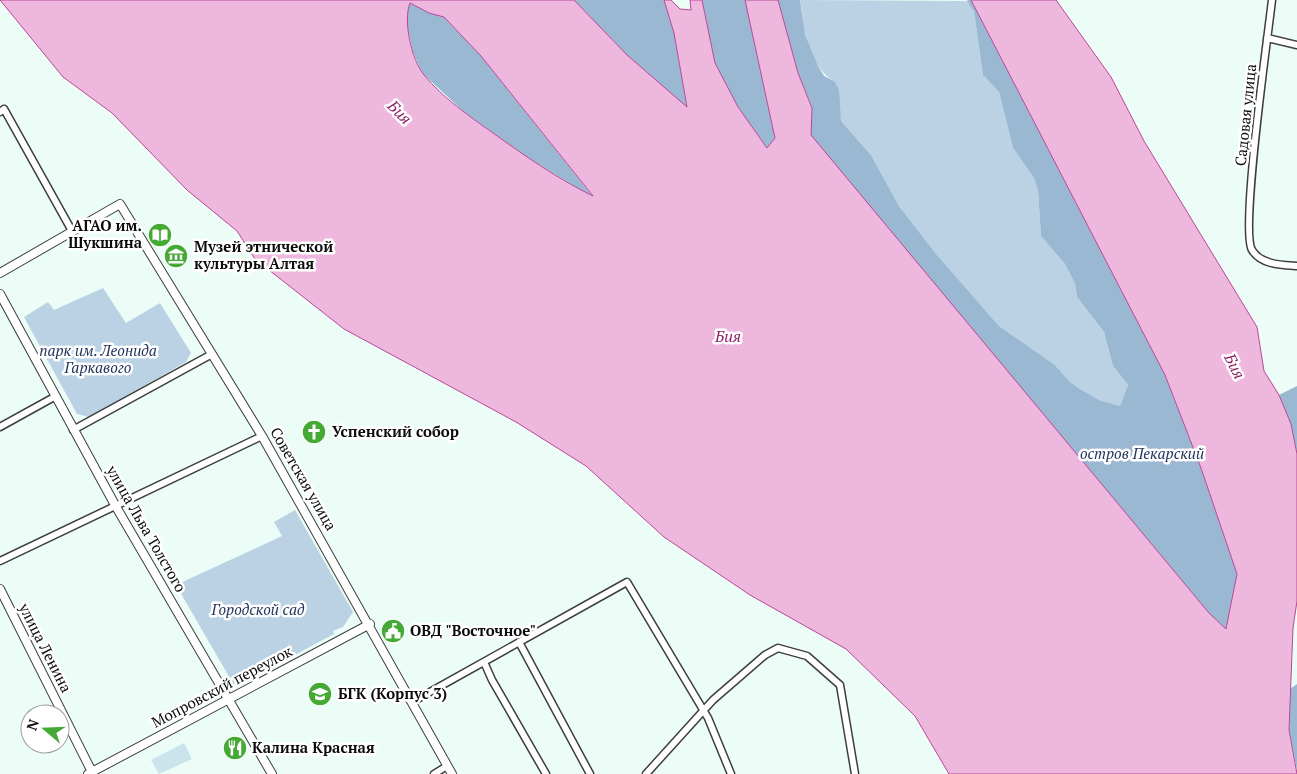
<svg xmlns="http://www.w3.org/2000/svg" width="1297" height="774" viewBox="0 0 1297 774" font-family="'PT Serif',serif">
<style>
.green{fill:#bad2e3}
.forest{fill:#9bb8d2}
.pitch{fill:#cbe3eb}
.water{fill:#eeb7de;stroke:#bc4697;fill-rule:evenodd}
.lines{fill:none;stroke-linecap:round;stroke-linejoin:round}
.minor-casing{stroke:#3e3e3e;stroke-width:9}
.tertiary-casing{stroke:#3e3e3e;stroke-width:10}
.minor{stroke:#fff;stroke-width:6}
.tertiary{stroke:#fff;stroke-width:8}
.labels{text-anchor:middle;stroke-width:5;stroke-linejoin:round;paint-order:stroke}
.street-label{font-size:15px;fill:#0b0b0b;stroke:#fff}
.poi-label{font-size:15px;font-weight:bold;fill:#0b0b0b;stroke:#fff;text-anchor:start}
.park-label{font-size:15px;font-style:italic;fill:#24345b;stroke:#fff}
.water-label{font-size:16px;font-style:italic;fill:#8e2468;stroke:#fff}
</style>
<rect width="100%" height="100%" fill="#ecfdf8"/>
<path class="green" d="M800,0L969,1L974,12L983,75L999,92L1013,148L1034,178L1038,190L1041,236L1065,264L1075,284L1077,297L1104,332L1113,366L1128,385L1120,406L1099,400L1080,389L1070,382L1055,365L999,326L937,255L899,206L871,155L841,121L834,81C819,73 810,53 805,35C802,24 803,12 800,0Z
M103,288L126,323L160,303L191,353L186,362L89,417L77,414L24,317L48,302L54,310Z
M295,510L353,612L343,627L333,631L334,634L235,687L176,585L282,536L274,522Z"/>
<path class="forest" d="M574,0H664L674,33L687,108L627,55Z
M702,0H745L775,138L767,148L738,107L715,63Z
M778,0H800L805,35L818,66L824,76L834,81L839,90L841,121L871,155L899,206L937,255L999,326L1055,365L1070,382L1080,389L1099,400L1120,406L1128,385L1113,366L1104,332L1077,297L1075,284L1065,264L1041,236L1038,190L1034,178L1013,148L999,92L983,75L974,12L967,0H971L1165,375L1201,468L1237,574L1226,629L1209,613L810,135L812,107L798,73Z
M409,2L429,13L444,17L481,56L594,198L528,158L464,112L422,73L413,52L405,17Z
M1297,386V454L1291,424L1279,395Z
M1297,684V770L1289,730L1290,689Z"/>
<path class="pitch" d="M184,743L192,759L159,774L151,760Z"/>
<path class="water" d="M0,0H574L627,55L687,107L674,33L664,0H671L680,9L691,10L690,0H702L715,63L738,107L767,148L775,138L745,0H778L798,73L812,108L811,135L1209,613L1226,629L1237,574L1201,468L1165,375L971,0H1056L1111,77L1144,141L1257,327L1264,371L1279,395L1291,424L1297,454V601L1293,628L1289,730L1297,774H949L915,716L846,649L750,595L664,537L586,466L516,422L344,329L255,259L237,231L187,190L112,113L63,77ZM410,3L429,13L444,17L481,56L593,196C558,179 525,156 493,133C469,116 443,98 424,75C411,59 403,20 410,3Z"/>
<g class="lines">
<g class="minor-casing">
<path id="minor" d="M1272,0C1268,36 1240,230 1252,250C1261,265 1282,265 1297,266
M1267,38L1297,45
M0,112L4,109L72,231
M0,427L56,396
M73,430L212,354
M0,561L262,436
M519,642L590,774
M484,662L492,680L546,774
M412,702L627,582L708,718L731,774
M434,774L447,766
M646,774L713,700L765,655L778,648L807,656L840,685L855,774"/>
</g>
<g class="tertiary-casing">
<path id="tertiary" d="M0,273L120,204L262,436L452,774
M0,294L115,505L272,774
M0,589L93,774
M88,774L370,624"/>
</g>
<use href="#minor" class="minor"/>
<use href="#tertiary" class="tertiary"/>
</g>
<defs>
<g id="library-disc" transform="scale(1.25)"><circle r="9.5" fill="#44aa35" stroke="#fff"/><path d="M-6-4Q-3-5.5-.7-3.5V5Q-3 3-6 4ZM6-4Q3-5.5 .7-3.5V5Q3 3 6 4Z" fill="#fff"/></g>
<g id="museum-disc" transform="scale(1.25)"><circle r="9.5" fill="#44aa35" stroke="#fff"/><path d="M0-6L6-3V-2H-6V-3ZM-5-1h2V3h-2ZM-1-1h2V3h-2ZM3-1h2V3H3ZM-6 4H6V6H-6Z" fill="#fff"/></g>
<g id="church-disc" transform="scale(1.25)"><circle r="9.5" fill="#44aa35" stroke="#fff"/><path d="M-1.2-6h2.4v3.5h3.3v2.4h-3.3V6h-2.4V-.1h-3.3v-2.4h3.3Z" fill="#fff"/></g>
<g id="civic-disc" transform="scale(1.25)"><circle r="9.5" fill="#44aa35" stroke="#fff"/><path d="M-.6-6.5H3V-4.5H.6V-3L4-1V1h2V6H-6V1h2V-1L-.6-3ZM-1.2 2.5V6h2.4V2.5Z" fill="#fff"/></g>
<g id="university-disc" transform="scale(1.25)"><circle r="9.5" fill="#44aa35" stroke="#fff"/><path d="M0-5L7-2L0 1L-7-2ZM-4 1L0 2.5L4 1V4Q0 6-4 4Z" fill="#fff"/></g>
<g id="restaurant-disc" transform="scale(1.25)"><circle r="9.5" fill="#44aa35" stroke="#fff"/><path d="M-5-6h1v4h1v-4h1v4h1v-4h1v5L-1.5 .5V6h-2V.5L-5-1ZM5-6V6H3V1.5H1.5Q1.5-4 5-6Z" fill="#fff"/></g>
</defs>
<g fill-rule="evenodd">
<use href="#library-disc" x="160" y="235"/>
<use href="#museum-disc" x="176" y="256"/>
<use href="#church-disc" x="314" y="432"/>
<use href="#civic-disc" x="393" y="631"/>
<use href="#university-disc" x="320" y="694"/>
<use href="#restaurant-disc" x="235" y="748"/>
</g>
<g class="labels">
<g class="street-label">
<text transform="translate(1246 115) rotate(-84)" y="5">Садовая улица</text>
<text transform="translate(303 479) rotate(60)" y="5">Советская улица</text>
<text transform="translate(146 529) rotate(60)" y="5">улица Льва Толстого</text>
<text transform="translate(45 648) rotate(63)" y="5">улица Ленина</text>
<text transform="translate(222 687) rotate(-28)" y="5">Мопровский переулок</text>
</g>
<g class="poi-label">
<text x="142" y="231" text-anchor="end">АГАО им.<tspan x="142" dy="17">Шукшина</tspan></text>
<text x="194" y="252">Музей этнической<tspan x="194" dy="17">культуры Алтая</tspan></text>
<text x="332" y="437">Успенский собор</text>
<text x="410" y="636">ОВД "Восточное"</text>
<text x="338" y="699">БГК (Корпус 3)</text>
<text x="252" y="753">Калина Красная</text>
</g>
<g class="park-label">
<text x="98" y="356">парк им. Леонида<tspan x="98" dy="17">Гаркавого</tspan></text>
<text x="1142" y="459">остров Пекарский</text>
<text x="258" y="615">Городской сад</text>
</g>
<g class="water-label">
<text transform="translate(400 112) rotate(45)" y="6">Бия</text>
<text x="728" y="342">Бия</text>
<text transform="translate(1235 366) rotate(63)" y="6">Бия</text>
</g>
</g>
<g transform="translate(45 729) rotate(289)"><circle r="24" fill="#ffffff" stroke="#9d9d9d"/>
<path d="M0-4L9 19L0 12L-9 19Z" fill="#44aa35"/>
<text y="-8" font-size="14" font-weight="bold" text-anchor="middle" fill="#0b0b0b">N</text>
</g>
</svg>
